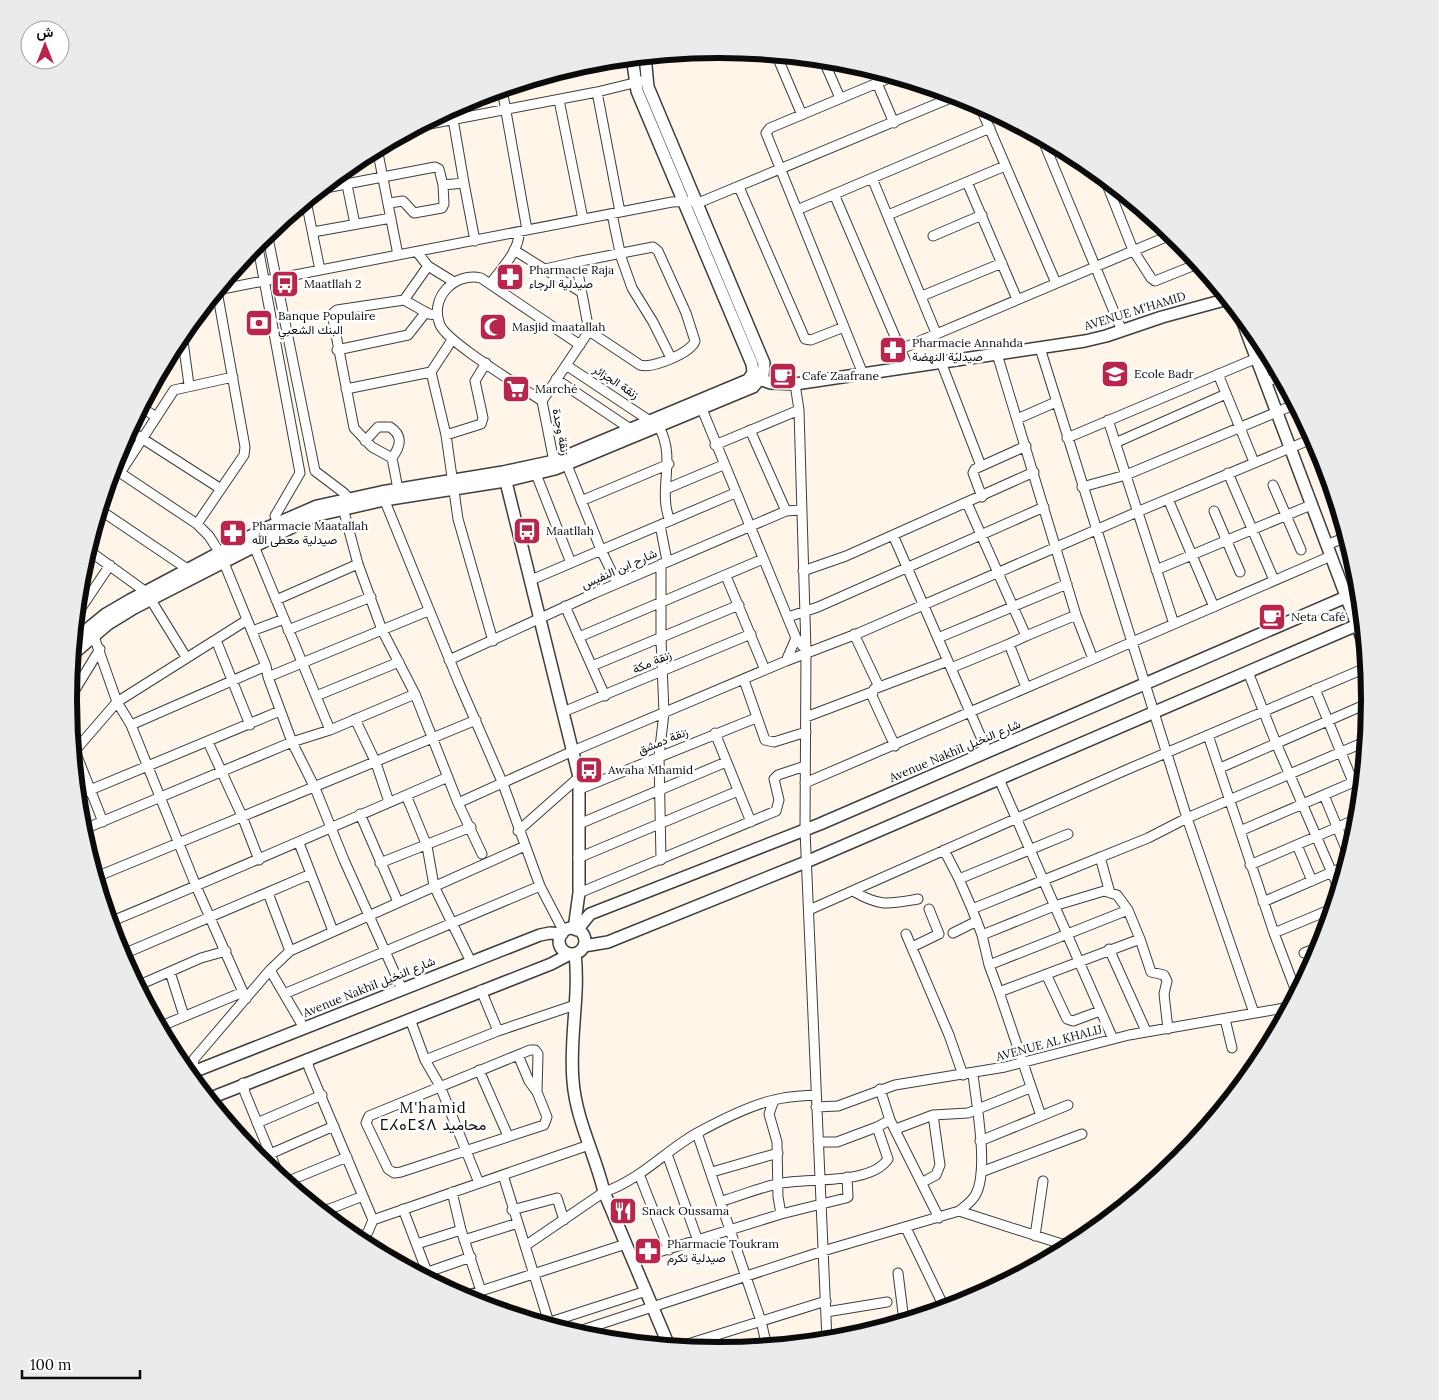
<svg xmlns="http://www.w3.org/2000/svg" width="1439" height="1400" viewBox="0 0 1439 1400" font-family="Lora,Vazirmatn,'Noto Sans Tifinagh',serif">
<style>
.plaza{fill:#ede4da}
.lines{fill:none;stroke-linecap:round;stroke-linejoin:round}
.minor-casing{stroke:#3e3e3e;stroke-width:11}
.tertiary-casing{stroke:#3e3e3e;stroke-width:14}
.minor{stroke:#fff;stroke-width:9}
.tertiary{stroke:#fff;stroke-width:11}
.labels{text-anchor:middle;stroke-width:5;stroke-linejoin:round;paint-order:stroke}
.poi-label{font-size:12px;fill:#0b0b0b;stroke:#fff;text-anchor:start}
.street-label{font-size:12px;fill:#0b0b0b;stroke:#fff}
.quarter-label{font-size:15px;letter-spacing:1px;fill:#0b0b0b;stroke:#fff}
.rim{fill:none;stroke:#0b0b0b;stroke-width:6}
</style>
<rect width="100%" height="100%" fill="#fff6e9"/>
<path class="plaza" d="M1349,543L1358,573L1362,612L1338,548Z"/>
<g class="lines">
<g class="minor-casing">
<path id="minor" d="M776,54L802,115
M823,59L840,98
M877,83L894,123
M502,89L527,230
M597,92L620,212
M559,100L583,219
M979,104L1056,283
M453,119L464,183
M419,126L597,92L642,81
M1042,138L1122,331
M377,148L398,255
M1104,177L1133,250L1151,278L1155,281L1200,263
M872,178L936,333
M967,182L1017,299
M347,185L355,224
M739,187L805,339L811,340L844,327
M320,189L435,167L439,169L443,185L464,183L475,241
M834,194L908,367
M306,201L320,270
M389,203L403,201L414,213L442,208L444,204L443,185
M797,210L990,128
M612,214L621,257L632,288L653,322L671,358
M888,215L1005,166
M313,232L391,218
M267,233L315,471L344,493L352,502
M933,236L982,215
M257,242L300,473L275,516L279,527
M653,247L658,251L686,313L695,341C691,353 652,369 640,365L589,331L576,262Z
M514,250L581,292
M428,266L454,282
M545,269L576,262
M491,283C501,269 520,250 519,232
M217,290L672,202L703,201L958,95
M922,296L1002,263
M404,300L428,266L417,252
M182,334L189,385
M1040,348L1187,818L1254,1013
M901,349L1173,234
M337,350L408,335L426,312
M1255,354L1267,349
M941,362L981,466
M566,365L659,427C677,459 657,490 670,521
M431,372L446,435L458,519L493,641
M863,374L766,133L770,128L894,76
M1218,374L1254,462
M556,379L635,432
M1266,382L1281,376
M795,384L799,410L806,650L805,830L827,1341
M346,389L431,372L452,340
M542,401C522,387 448,343 440,325C429,298 454,272 481,278L580,345
M542,401L589,331
M542,401L555,467
M141,407L156,417
M702,409L796,638L806,650
M1017,419L1056,402
M1108,420L1174,624
M129,430L221,489
M750,430L786,511
M446,435L481,424L483,418L475,381L486,363
M1067,438L1257,358
M365,441L378,427H390C404,436 400,447 392,458
M1115,443L1226,394
M715,445L799,410
M565,460L601,550L617,583
M113,468L197,524L209,536L220,553L266,666L268,677L292,742L315,788L344,860L402,989
M534,469L571,563
M120,473L174,390L233,377
M1228,473L1274,580
M1273,485L1301,550
M1082,487L1126,475L1296,404
M398,489L392,458L372,447L354,428L332,314L337,310L404,300L429,314L437,315
M666,489L723,465
M382,494L459,683L503,784L540,886L564,932
M982,497L973,473L975,469L1026,446
M1168,499L1214,607
M581,501L669,464
M967,503L1026,636L1076,615
M343,508L358,564L382,630L415,694L458,803L482,854
M100,510L189,570
M1214,511L1240,572
M197,524L244,455L245,447L217,291
M660,525L667,561
M893,535L987,751
M1326,545L1347,537
M254,546L330,730
M88,550L146,592L186,657
M661,564V639L664,713L659,756L661,860
M1156,570L1311,505
M803,571L846,556L1034,472
M726,576L765,670
M531,580L735,493
M276,600L358,564
M565,606L605,696
M77,614L110,565
M788,617L818,607L1044,507
M288,630L371,597
M92,631L117,702L131,725L196,886L246,999
M252,631L284,619
M854,634L879,687
M1026,636L1009,644L1026,687
M579,637L763,559
M938,638L1067,584
M216,640L250,725
M1093,659L1331,556
M449,660L595,593L786,511L801,510
M786,661L796,638
M592,666L739,605
M951,668L1009,644
M1248,672L1276,743L1339,889
M268,677L428,611
M744,680L765,740L774,742L806,732
M1315,689L1353,782
M316,696L399,662
M68,701L100,649
M563,712L751,634
M806,717L872,692
M355,719L376,763L389,802
M131,725L266,666
M715,733L751,822
M1208,735L1274,933L1297,994
M208,742L242,816L259,860
M895,746L872,696L874,689L948,661
M75,751L103,822
M73,753L117,702L247,620
M1220,768L1371,702
M999,779L1113,1039
M805,783L1093,659L1076,615L997,354
M580,789L756,718
M78,795L280,711
M406,795L427,846L434,886L471,962
M1324,795L1349,856
M458,803L573,751L786,661L859,633L1137,512L1314,438
M360,814L398,902
M579,824L726,762
M82,830L292,742L330,730L415,694
M518,831L579,777
M1240,831L1363,778
M1068,834L959,879L972,909L1148,838L1187,818L1367,741
M299,843L333,931
M1297,845L1312,881
M944,850L959,879
M1100,857L1110,893
M578,858L738,791
M380,863L471,827
M1250,865L1359,818
M96,877L476,720
M853,891C880,907 888,904 918,899
M268,893L290,951
M579,893L776,811L779,800L774,779L778,775L805,766
M1263,902L1346,866
M972,909L982,935
M809,910L1126,770L1368,667
M1128,910L1117,895L1104,891L1054,906L982,935L989,965L1128,910L1140,939
M110,922C223,875 335,826 448,777
M953,933L977,921
M1274,933L1334,908
M906,934L949,1035L963,1075
M912,947L939,934L929,909
M1109,949L1146,1031
M1304,953L1322,946
M121,955L311,874
M989,965L999,992
M270,970L304,1028
M170,972L184,1016
M1046,974L1067,1019L1073,1021L1100,1011
M137,986L201,958L226,951
M481,990L498,1031
M284,994L540,886
M410,1019L425,1060L440,1086L479,1183
M1225,1019L1232,1048
M159,1027L243,992
M530,1050H535L538,1054L537,1092L547,1117L544,1125L401,1172L394,1173L388,1169L366,1123L369,1116Z
M518,1055L529,1081L537,1092
M307,1059L309,1068L373,1220L368,1232L363,1236L366,1246
M425,1060L498,1031L575,1005
M196,1070L193,1067L194,1059L270,970L290,951L525,846
M479,1070L508,1136
M243,1083L245,1093L280,1178
M880,1089L890,1120L939,1218
M774,1100L769,1114L777,1142L778,1197L781,1214
M816,1107L838,1106L895,1085L1005,1067L1129,1035L1290,1007
M1041,1116L999,992L1140,939L1151,972L1164,975L1167,981L1164,994L1168,1029
M257,1123L322,1095
M896,1129L933,1115L968,1113L1030,1088
M697,1133L761,1321L767,1347
M980,1141L1068,1105
M818,1142H837L877,1127
M270,1154L334,1126
M667,1154L698,1241
M712,1172L778,1153
M981,1172L1082,1134
M639,1174L669,1250
M503,1175L550,1326
M286,1182L347,1157
M923,1182L936,1175L940,1165L933,1115
M452,1192L461,1230L481,1291
M722,1201C740,1196 758,1188 777,1184C805,1177 870,1186 888,1159L877,1127L890,1120
M328,1209L333,1221
M403,1209L430,1280
M512,1210L557,1198L564,1220
M959,1211L1071,1247
M322,1212L363,1196
M373,1220L589,1145
M906,1228L945,1309
M1035,1236L1043,1181
M464,1240L518,1223
M417,1244L461,1230
M525,1246L604,1192C640,1180 665,1151 697,1133C719,1121 751,1105 774,1100C788,1096 802,1096 816,1095
M633,1260L781,1214L846,1198L848,1197L847,1177
M428,1272L471,1257
M898,1273L904,1321
M462,1297L626,1244
M826,1312L887,1302
M544,1324L646,1291
M573,1333L823,1251L959,1211C965,1206 972,1202 976,1194C989,1169 976,1103 973,1074
M807,1343L827,1336
M678,1347L826,1301"/>
</g>
<g class="tertiary-casing">
<path id="tertiary" d="M1239,312L1366,649
M753,377L771,383L795,384L1085,341L1106,336L1162,317L1228,299
M504,474L579,777V893L574,929
M74,640L106,614L130,600L264,529L317,506L381,492L503,472L554,461L748,380L753,373L752,364L637,91L632,57
M73,654L108,624L134,608L314,516L384,500L505,481L555,469L753,387L763,375L764,363L648,87L645,56
M559 941a13 13 0 1 1 26 0a13 13 0 1 1-26 0Z
M577,930L590,914L820,824L1346,597
M584,946L608,942L806,862L1357,625
M575,954C580,996 569,1038 573,1081C576,1120 595,1154 604,1192L669,1346
M188,1074L540,935L550,933L562,934
M208,1099L551,964L570,954"/>
</g>
<use href="#minor" class="minor"/>
<use href="#tertiary" class="tertiary"/>
</g>
<defs>
<g id="pharmacy-square" transform="scale(1.4375)"><rect x="-9" y="-9" width="18" height="18" rx="4" fill="#b9264b" stroke="#fff"/><path d="M-2-6h4v4h4v4h-4v4h-4v-4h-4v-4h4Z" fill="#fff"/></g>
<g id="bus-square" transform="scale(1.4375)"><rect x="-9" y="-9" width="18" height="18" rx="4" fill="#b9264b" stroke="#fff"/><path d="M-5-6H5V4H4V6H2V4H-2V6H-4V4H-5ZM-3.5-4V0h7V-4ZM-3.5 1.2v1.5H-2V1.2ZM2 1.2v1.5H3.5V1.2Z" fill="#fff"/></g>
<g id="bank-square" transform="scale(1.4375)"><rect x="-9" y="-9" width="18" height="18" rx="4" fill="#b9264b" stroke="#fff"/><path d="M-6-4H6V4H-6ZM0-2.3a2.3 2.3 0 1 0 0 4.6a2.3 2.3 0 1 0 0-4.6Z" fill="#fff"/></g>
<g id="mosque-square" transform="scale(1.4375)"><rect x="-9" y="-9" width="18" height="18" rx="4" fill="#b9264b" stroke="#fff"/><path d="M3.5-4.9A6 6 0 1 0 3.5 4.9A5 5 0 1 1 3.5-4.9Z" fill="#fff"/></g>
<g id="school-square" transform="scale(1.4375)"><rect x="-9" y="-9" width="18" height="18" rx="4" fill="#b9264b" stroke="#fff"/><path d="M0-5L7-2L0 1L-7-2ZM-4 1L0 2.5L4 1V4Q0 6-4 4Z" fill="#fff"/></g>
<g id="cafe-square" transform="scale(1.4375)"><rect x="-9" y="-9" width="18" height="18" rx="4" fill="#b9264b" stroke="#fff"/><path d="M-5.5-4.5H6V0H3Q3 3.5 0 3.5H-2.5Q-5.5 3.5-5.5 0ZM3-3.2v2h1.7v-2ZM-6 4.5H4V6H-6Z" fill="#fff"/></g>
<g id="supermarket-square" transform="scale(1.4375)"><rect x="-9" y="-9" width="18" height="18" rx="4" fill="#b9264b" stroke="#fff"/><path d="M-6-5.5h2.5l.6 2H6L4.5 2H-2.5L-4.4-4H-6ZM-1.5 3.2a1.3 1.3 0 1 0 .1 0ZM3 3.2a1.3 1.3 0 1 0 .1 0Z" fill="#fff"/></g>
<g id="restaurant-square" transform="scale(1.4375)"><rect x="-9" y="-9" width="18" height="18" rx="4" fill="#b9264b" stroke="#fff"/><path d="M-5-6h1v4h1v-4h1v4h1v-4h1v5L-1.5 .5V6h-2V.5L-5-1ZM5-6V6H3V1.5H1.5Q1.5-4 5-6Z" fill="#fff"/></g>
</defs>
<g fill-rule="evenodd">
<use href="#pharmacy-square" x="510" y="277"/>
<use href="#bus-square" x="285" y="284"/>
<use href="#bank-square" x="259" y="323"/>
<use href="#mosque-square" x="493" y="327"/>
<use href="#pharmacy-square" x="893" y="350"/>
<use href="#school-square" x="1115" y="374"/>
<use href="#cafe-square" x="783" y="376"/>
<use href="#supermarket-square" x="516" y="389"/>
<use href="#bus-square" x="527" y="531"/>
<use href="#pharmacy-square" x="233" y="533"/>
<use href="#cafe-square" x="1272" y="617"/>
<use href="#bus-square" x="589" y="770"/>
<use href="#restaurant-square" x="623" y="1211"/>
<use href="#pharmacy-square" x="648" y="1251"/>
</g>
<g class="labels">
<g class="poi-label">
<text x="529" y="274">Pharmacie Raja<tspan x="529" dy="14">صيدلية الرجاء</tspan></text>
<text x="304" y="288">Maatllah 2</text>
<text x="278" y="320">Banque Populaire<tspan x="278" dy="14">البنك الشعبي</tspan></text>
<text x="512" y="331">Masjid maatallah</text>
<text x="912" y="347">Pharmacie Annahda<tspan x="912" dy="14">صيدلية النهضة</tspan></text>
<text x="1134" y="378">Ecole Badr</text>
<text x="802" y="380">Cafe Zaafrane</text>
<text x="535" y="393">Marché</text>
<text x="252" y="530">Pharmacie Maatallah<tspan x="252" dy="14">صيدلية معطى الله</tspan></text>
<text x="546" y="535">Maatllah</text>
<text x="1291" y="621">Neta Café</text>
<text x="608" y="774">Awaha Mhamid</text>
<text x="642" y="1215">Snack Oussama</text>
<text x="667" y="1248">Pharmacie Toukram<tspan x="667" dy="14">صيدلية تكرم</tspan></text>
</g>
<g class="street-label">
<text transform="translate(1135 311) rotate(-17)" y="4">AVENUE M'HAMID</text>
<text transform="translate(616 382) rotate(33)" y="4">زنقة الجزائر</text>
<text transform="translate(561 432) rotate(79)" y="4">زنقة وجدة</text>
<text transform="translate(619 569) rotate(-24)" y="4">شارح ابن النفيس</text>
<text transform="translate(652 662) rotate(-23)" y="4">زنقة مكة</text>
<text transform="translate(663 741) rotate(-22)" y="4">زنقة دمشق</text>
<text transform="translate(955 751) rotate(-23)" y="4">Avenue Nakhil شارع النخيل</text>
<text transform="translate(369 987) rotate(-22)" y="4">Avenue Nakhil شارع النخيل</text>
<text transform="translate(1049 1043) rotate(-15)" y="4">AVENUE AL KHALIJ</text>
</g>
<g class="quarter-label">
<text x="433" y="1113">M'hamid<tspan x="433" dy="17">ⵎⵃⴰⵎⵉⴷ محاميد</tspan></text>
</g>
</g>
<path d="M0 0H1439V1400H0ZM77 700a642 642 0 1 1 1284 0a642 642 0 1 1-1284 0Z" fill="#ebebeb" fill-rule="evenodd"/>
<path class="rim" d="M77 700a642 642 0 1 1 1284 0a642 642 0 1 1-1284 0Z"/>
<g transform="translate(45 45)"><circle r="24" fill="#ffffff" stroke="#9d9d9d"/>
<path d="M0-4L9 19L0 12L-9 19Z" fill="#b9264b"/>
<text y="-8" font-size="14" font-weight="bold" text-anchor="middle" fill="#0b0b0b">ش</text>
</g>
<path d="M22 1370v8h118v-8" fill="none" stroke="#0b0b0b" stroke-width="2.5"/>
<text x="30" y="1370" font-size="15" fill="#0b0b0b" stroke="#ffffff" stroke-width="4" paint-order="stroke">100 m</text>
</svg>
